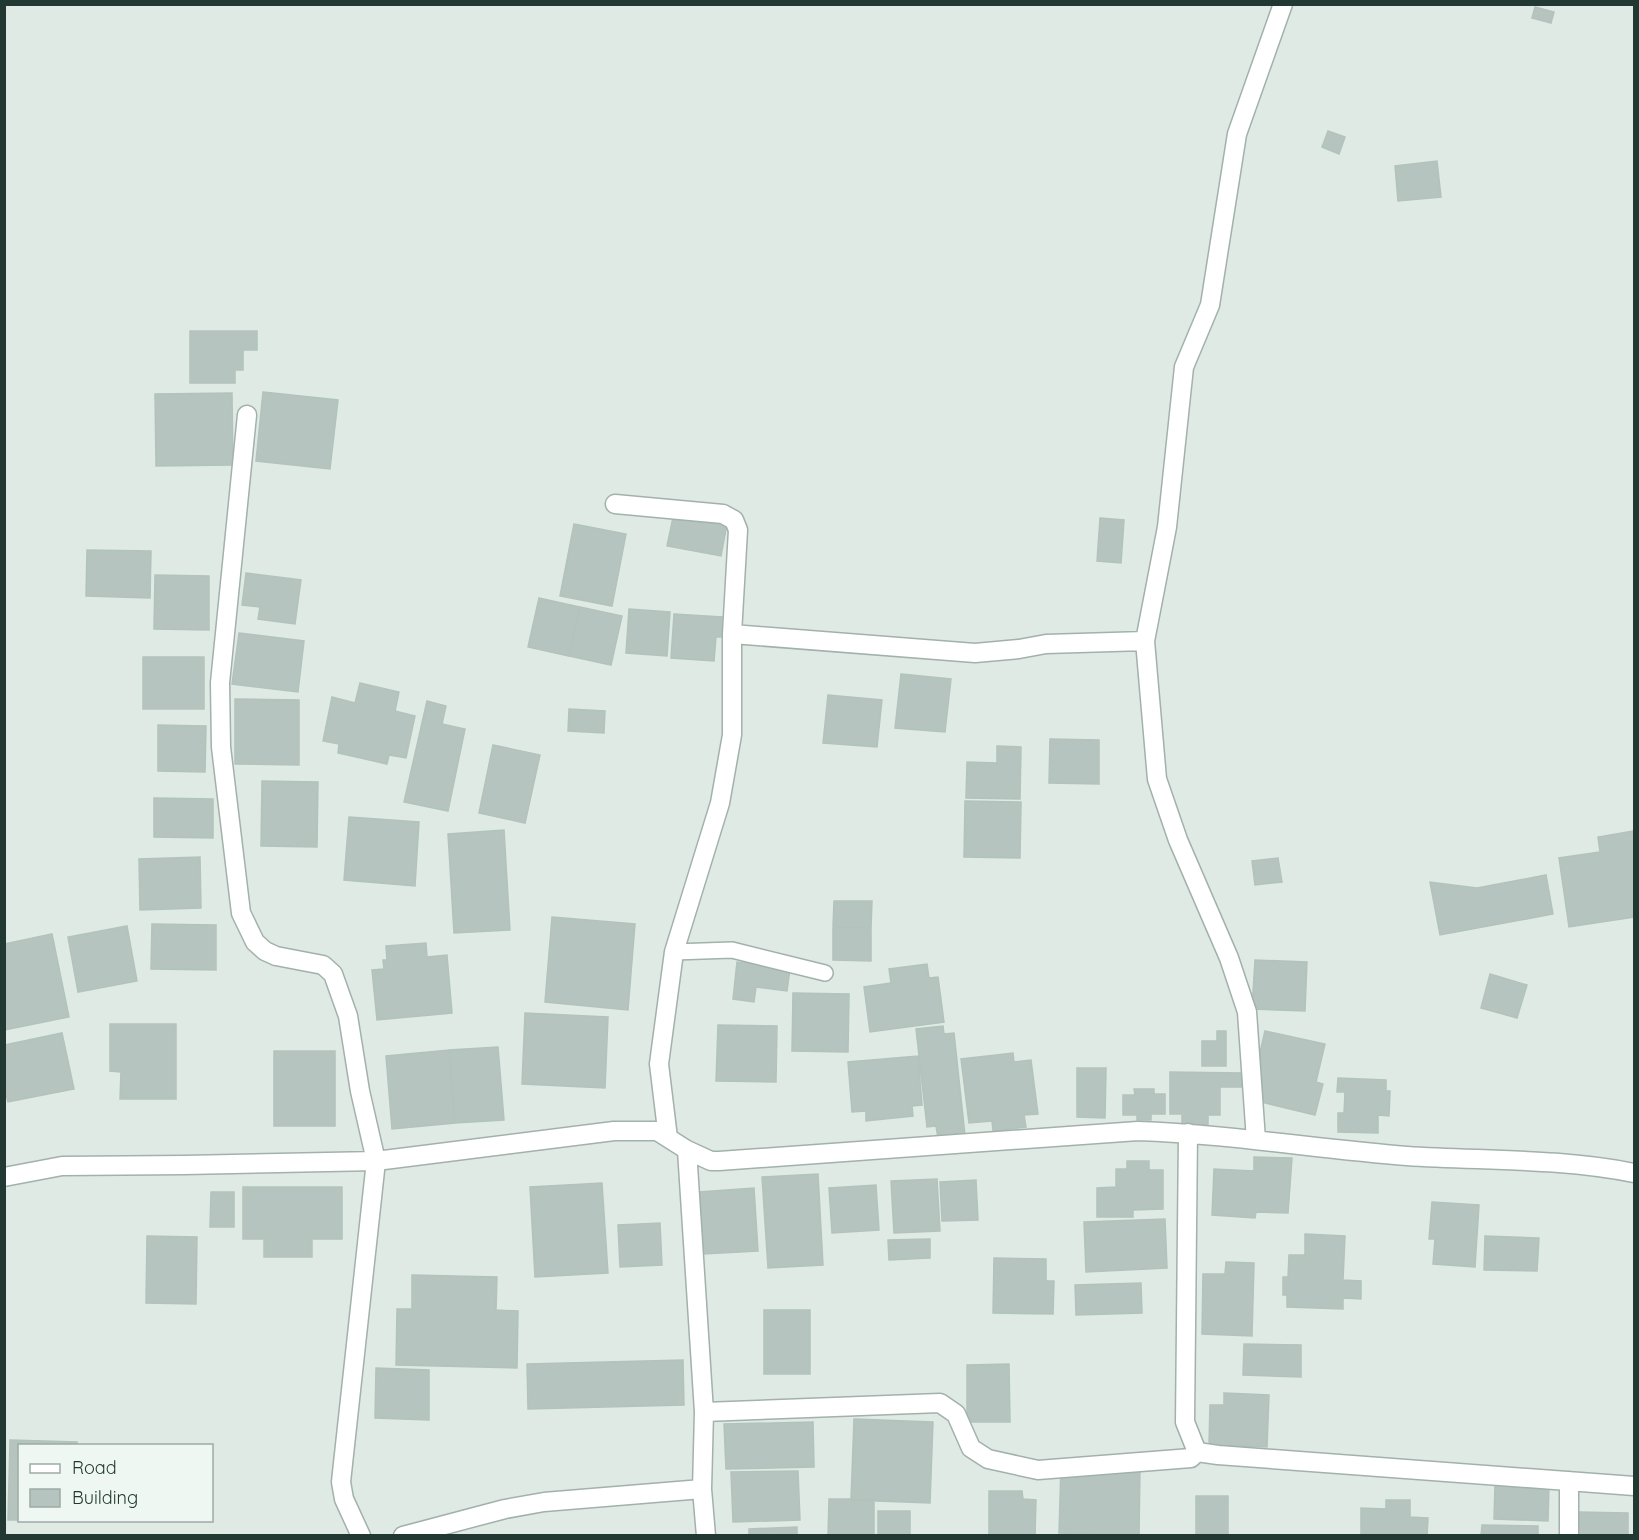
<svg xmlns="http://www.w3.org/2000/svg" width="1639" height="1540" viewBox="0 0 1639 1540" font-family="Quicksand,sans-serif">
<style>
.building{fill:#b5c4be;stroke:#b2c3bc;stroke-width:1.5}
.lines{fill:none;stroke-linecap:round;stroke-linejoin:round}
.service-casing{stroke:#a2b1ac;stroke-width:18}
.minor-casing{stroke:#a2b1ac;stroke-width:21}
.service{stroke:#fff;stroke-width:15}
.minor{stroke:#fff;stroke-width:18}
</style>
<rect width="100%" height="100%" fill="#dfeae5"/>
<path class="building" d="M1535,7L1554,12L1551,23L1532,18Z
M1328,131L1345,137L1339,154L1322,147Z
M1437,161L1441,197L1398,201L1395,166Z
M190,331H257V350H243V370H235V383H190Z
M263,392L338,400L330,469L256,461Z
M232,393L233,465L156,466L155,394Z
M674,513L727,524L721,556L667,546Z
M1100,518L1124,520L1121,563L1097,561Z
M574,524L626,534L612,606L560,596Z
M87,550L151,551L150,598L86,596Z
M246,573L301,580L295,624L258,619L260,607L242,605Z
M155,575L209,576V630L154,629Z
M539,598L580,607L569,656L528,647Z
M580,607L622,616L611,665L569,656Z
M629,609L670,612L667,656L626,653Z
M674,614L722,617L721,637H716L714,661L671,658Z
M239,633L304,641L298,692L232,684Z
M143,657H204V709H143Z
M901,674L951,679L945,732L895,728Z
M360,683L399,692L395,711L415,716L406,758L389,755L387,764L338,753L339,744L323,741L332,697L355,703Z
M828,695L882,700L877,747L823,743Z
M235,699L299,700V765L235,764Z
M427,701L446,706L442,724L465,729L448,811L404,802Z
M569,709L605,711L604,733L568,731Z
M158,725L206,726L205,772L158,771Z
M1050,739L1099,740V784L1049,783Z
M493,745L540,755L525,823L479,813Z
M997,746L1021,747L1020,799L966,798L967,762L997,763Z
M262,781L318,782L317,847L261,846Z
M154,798L213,799V838L154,837Z
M965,801L1021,802L1020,858L964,857Z
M349,817L419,822L415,886L344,880Z
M504,830L510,930L454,933L448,834Z
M1634,831V917L1569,927L1559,858L1600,852L1598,837Z
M200,857L201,908L140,910L139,859Z
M1278,858L1282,882L1255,885L1252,861Z
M1546,875L1553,914L1440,935L1430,882L1477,888Z
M834,901H872L871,928L833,927Z
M552,917L635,924L628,1010L545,1002Z
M152,924L216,925V970L151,969Z
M127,926L137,981L78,992L68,937Z
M833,927L871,928V961L833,960Z
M52,934L69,1017L4,1030V944Z
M426,943L427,957L447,955L452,1013L377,1020L372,970L384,969L383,960H387L386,946Z
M1255,960L1307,962L1305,1011L1252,1009Z
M737,962L790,969L787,991L756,987L754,1002L733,999Z
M927,964L929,978L938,977L944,1022L870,1032L864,987L891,983L889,969Z
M1490,974L1527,985L1517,1018L1481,1008Z
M793,993L849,994L848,1052L792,1051Z
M525,1013L608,1017L605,1088L522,1084Z
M110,1024H176V1099H120L121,1072L110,1071Z
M718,1025L777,1026L776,1082L716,1081Z
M943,1026L944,1034L954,1033L965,1135L938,1138L936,1126L927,1127L916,1029Z
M1217,1031H1226V1066H1202V1041H1217Z
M1265,1031L1325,1044L1316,1082L1323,1084L1315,1115L1257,1101L1263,1076L1255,1074Z
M62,1033L74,1089L8,1102L4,1087V1045Z
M498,1047L504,1120L455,1123L449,1050Z
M449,1050L455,1123L392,1129L386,1056Z
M274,1051H335V1126H274Z
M1013,1053L1014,1062L1031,1060L1038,1114L1024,1115L1026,1127L993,1131L992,1121L969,1123L961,1059Z
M918,1056L922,1105L912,1106L913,1116L866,1121V1111L852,1112L848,1062Z
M1077,1068H1106L1105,1118L1077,1117Z
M1170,1072L1242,1073V1087H1220V1115H1208V1128L1182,1127V1114H1170Z
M1338,1078L1386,1080V1091H1390L1389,1116L1378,1115V1133L1338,1132V1113H1344L1345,1092H1337Z
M1134,1089H1154V1094H1165V1114H1151V1120H1137V1115H1123V1095H1135Z
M1254,1157L1292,1158L1288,1213L1256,1212L1255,1218L1212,1215L1214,1169L1254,1171Z
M1127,1161H1149V1170H1163V1209L1133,1210V1217H1097V1188L1116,1187V1169H1127Z
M818,1174L823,1265L768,1268L762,1177Z
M937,1179L940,1231L894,1233L891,1181Z
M976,1180L978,1220L942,1221L940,1182Z
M602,1183L608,1273L535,1277L530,1187Z
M876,1185L879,1230L832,1233L829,1188Z
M243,1187H342V1239H312V1257H264V1239H243Z
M754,1188L758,1251L703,1254L699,1192Z
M211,1192H234V1227H210Z
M1432,1202L1479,1205L1475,1267L1433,1264L1435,1239H1429Z
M1165,1219L1167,1268L1086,1272L1084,1222Z
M660,1223L662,1265L620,1267L618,1225Z
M1305,1234L1345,1236L1343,1280L1361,1281V1299L1343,1298V1309L1287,1307V1295H1283V1277H1288L1289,1255H1305Z
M147,1236L197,1237L196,1304L146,1303Z
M1485,1236L1539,1238L1537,1271L1484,1270Z
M930,1239V1258L889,1260L888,1240Z
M994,1258L1046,1259V1281H1054L1053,1314L993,1313Z
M1226,1262L1254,1263L1252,1336L1202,1334L1203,1274H1225Z
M412,1275L497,1277L496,1310L518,1311L517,1368L396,1365L397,1309H412Z
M1141,1283L1142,1313L1076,1315L1075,1285Z
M764,1310H810V1374H764Z
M1244,1344L1301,1345V1377L1243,1375Z
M683,1360L684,1405L528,1409L527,1364Z
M1009,1364L1010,1422H967V1365Z
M376,1368L429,1370V1420L375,1418Z
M1224,1393L1269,1395L1267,1447L1209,1445L1210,1405H1224Z
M854,1419L933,1422L930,1503L851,1500Z
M813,1422L814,1467L726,1469L724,1424Z
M10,1440L77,1442V1446H20V1520H8Z
M1061,1465L1140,1467L1139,1536L1059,1533Z
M798,1471L800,1520L733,1522L731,1472Z
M1495,1484L1549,1485L1548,1521L1494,1519Z
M989,1491H1022L1023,1499L1036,1500L1035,1536H989Z
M1196,1496H1228V1536H1196Z
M829,1499H874V1536H828Z
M1386,1500H1410V1517L1428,1518L1427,1536H1361V1508L1386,1509Z
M878,1511H910V1536H878Z
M1578,1512L1628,1513V1536H1577Z
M1482,1525L1538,1526V1536H1481Z
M797,1527V1536H749V1529Z"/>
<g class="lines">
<g class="service-casing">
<path id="service" d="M674,952L732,950L825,973"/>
</g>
<g class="minor-casing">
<path id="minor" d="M247,415L220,683L221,747L241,913L255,942L265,951L276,956L323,965L333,974L348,1016L360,1091L376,1161L341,1482L344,1499L361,1536
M615,504L723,514L734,520L738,530L732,634V735L720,803L674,952L659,1064L668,1138
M732,634L975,653L1019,649L1046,644L1145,641
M1188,1133L1185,1422L1197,1452
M1256,1140L1247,1012L1229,958L1178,840L1157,779L1145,641L1167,527L1184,367L1210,305L1237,134L1283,4
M687,1150L704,1412L702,1489L706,1536
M4,1177L62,1166L185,1165L376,1161L614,1131H657L687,1150L711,1161H719L1138,1131C1228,1134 1317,1149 1407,1156C1482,1161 1560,1158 1634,1173
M704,1412L940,1403L956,1414L971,1448L988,1459L1038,1470L1191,1458L1197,1452
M1197,1452L1218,1455L1634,1486
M403,1536L505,1509L544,1502L702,1489
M1569,1536V1481"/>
</g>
<use href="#service" class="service"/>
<use href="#minor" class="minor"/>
</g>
<rect width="1639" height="1540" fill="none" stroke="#213932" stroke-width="12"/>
<rect x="18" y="1444" width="195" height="78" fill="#eff7f3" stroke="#9daba6" stroke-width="1.5"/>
<rect x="30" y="1464" width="30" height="9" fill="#ffffff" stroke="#9daba6" stroke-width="1.5"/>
<text x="72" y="1474" font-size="18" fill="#213932">Road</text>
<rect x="30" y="1489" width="30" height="18" fill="#b5c4be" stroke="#9daba6" stroke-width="1.5"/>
<text x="72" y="1504" font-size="18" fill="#213932">Building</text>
</svg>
